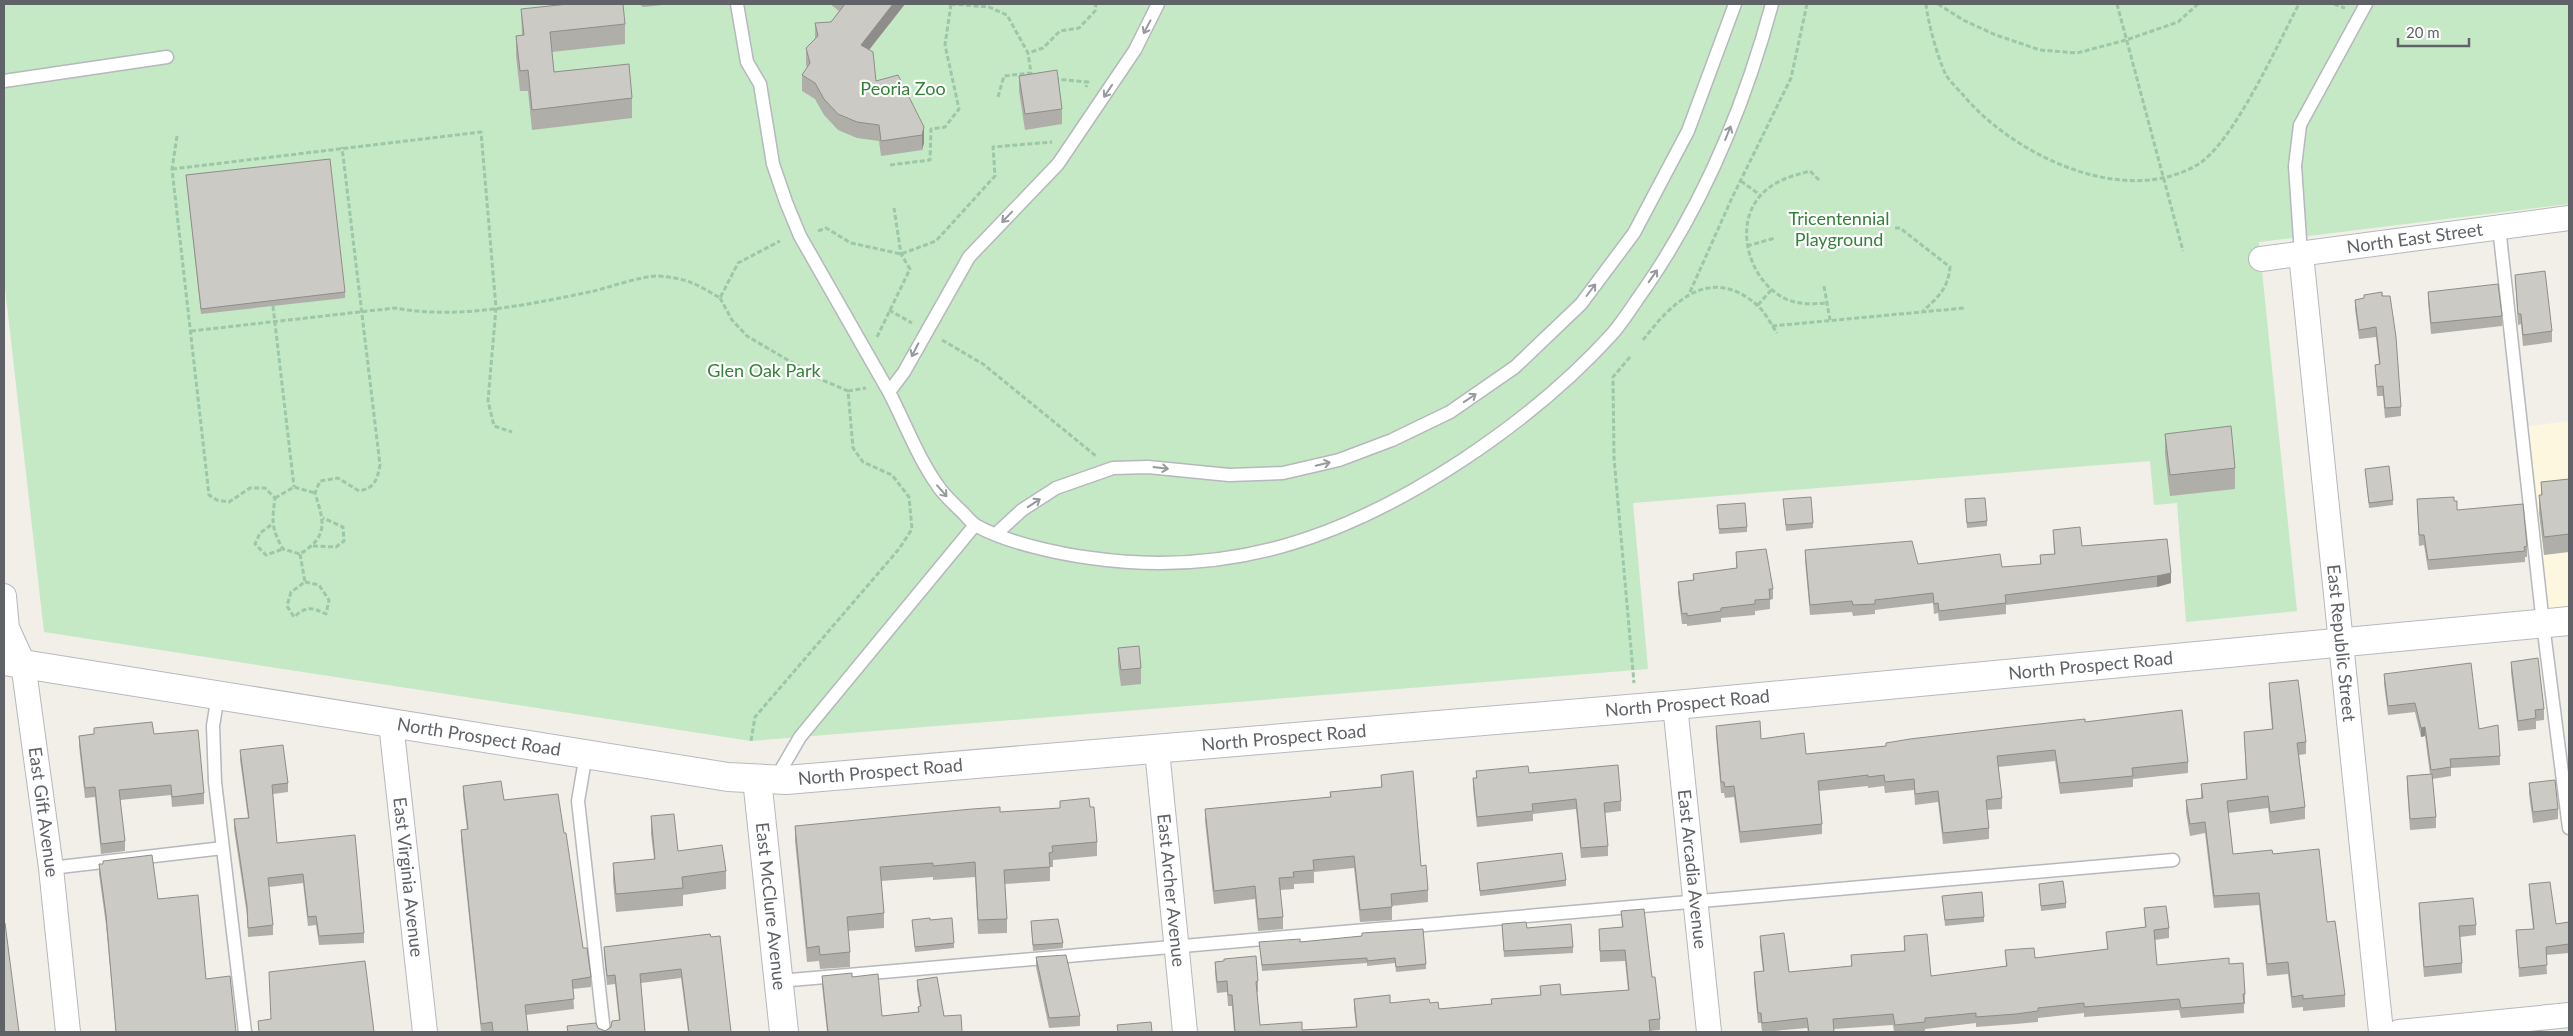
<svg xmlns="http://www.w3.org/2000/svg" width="2573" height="1036" viewBox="0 0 2573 1036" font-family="Lato,sans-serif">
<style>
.commercial{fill:#fef7e0}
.green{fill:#c5e8c5}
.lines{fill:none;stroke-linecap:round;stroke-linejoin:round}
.service-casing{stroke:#b5b8bc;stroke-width:15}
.minor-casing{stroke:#b5b8bc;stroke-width:26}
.tertiary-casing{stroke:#b5b8bc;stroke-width:30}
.secondary-casing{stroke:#b6babf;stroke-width:30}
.path{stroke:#9cc7a9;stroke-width:3;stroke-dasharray:5 2.5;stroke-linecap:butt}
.service{stroke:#fff;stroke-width:12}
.minor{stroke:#fff;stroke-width:24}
.tertiary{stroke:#fff;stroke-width:28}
.secondary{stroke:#fff;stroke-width:28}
.wall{fill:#afaea9}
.shaded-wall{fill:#8f8d8a}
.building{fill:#cccac5;stroke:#8f8d8a}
.oneway{stroke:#979a9d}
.labels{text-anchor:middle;stroke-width:4.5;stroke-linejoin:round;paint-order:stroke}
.park-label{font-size:18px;fill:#348238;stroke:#fff}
.street-label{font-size:18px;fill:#5f6368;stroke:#fff}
</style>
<rect width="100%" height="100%" fill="#f1efe8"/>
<path class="commercial" d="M2569,421V621L2543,624L2521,427Z"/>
<path class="green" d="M4,4H2569V204L2259,242L2297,611L2186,622L2177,503L2154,505L2150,461L1633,503L1648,669L751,741L44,632L4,279Z"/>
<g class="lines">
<g class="service-casing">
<path id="service" d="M737,4L747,62L760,84L773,164L786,202L800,236L889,392
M1158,4L1135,50L1058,164L969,257L904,372L889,392C905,423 918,458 938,486C943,494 952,502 959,509C965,514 970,522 977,526C1005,542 1059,554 1091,558C1231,578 1345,537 1461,461C1517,424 1568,383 1613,333C1625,319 1635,302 1646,287C1705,201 1745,104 1772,4
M4,81L167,57
M2499,227L2543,624L2569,828
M2301,254L2295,166L2300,125L2366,4
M996,534L1022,510L1056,488L1113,468L1148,467L1229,475L1283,473L1339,460L1392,440L1450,412L1515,367L1581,304L1634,233L1688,131L1735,4
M218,695L213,726L215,782L245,1032
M586,754L578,801L604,1032
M775,780L800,737L975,525
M51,868L223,848
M779,981L2173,860"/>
</g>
<g class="minor-casing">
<g id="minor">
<path id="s1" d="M2301,254L2381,1032"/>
<path id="s2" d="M2261,259L2569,218"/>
<path id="s3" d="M4,596L7,628L23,663L51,868L68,1032"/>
<path id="s4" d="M1675,705L1709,1032"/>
<path id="s5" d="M391,723L425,1032"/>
<path id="s6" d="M1157,750L1185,1032"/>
<path d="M2399,1032L2569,1015"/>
</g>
</g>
<g class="tertiary-casing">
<g id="tertiary">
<path id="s7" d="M757,779L784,1032"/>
</g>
</g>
<g class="secondary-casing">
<g id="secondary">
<path id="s8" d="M4,661L728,777L786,780L1675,705L2569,621"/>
</g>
</g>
<path class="path" d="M951,4L989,7L1007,15L1028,53L1043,48L1060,31L1079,28L1095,11L1096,4
M1926,4C1928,23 1937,55 1945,73C1949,81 1958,89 1964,96C2014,155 2123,208 2197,165C2233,144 2278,43 2299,4
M1938,4L1963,20L1996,35L2040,50L2077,53L2126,40L2178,22L2198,4
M2117,4L2183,251
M2334,4L2345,8
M1054,79L1088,82L1086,87
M998,97L1004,76L1031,73L1028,53
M177,136L172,169L209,495L217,500L229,502L250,488H265L275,498C272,521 271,528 283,549L300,554C329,536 324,522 315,493L320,481L338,478L359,491C375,488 377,480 380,465L342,147
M890,165L930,160L931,129L945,127L959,109L945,45L951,4
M172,169L481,132L496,308L488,401L494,426L512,432
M1819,180L1810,171C1792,176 1775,180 1762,194C1732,224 1749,282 1786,299C1799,305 1813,304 1827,303
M1741,181L1760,195
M1895,228H1900L1950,267C1948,289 1938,297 1923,311
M818,231L826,228L851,243L901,254L936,241L995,176L993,147L1052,142
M1747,246L1775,238
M1824,286L1830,320
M1690,292L1731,200L1791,78L1807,4
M720,298L732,320L747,336L820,379L848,391L853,448L863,462L892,475L909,497L912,529L899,549L755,717L751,741
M1758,305L1772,289
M273,306L294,487
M889,310L912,323
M1772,326L1964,308
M191,331L395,308C458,320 532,304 594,291C610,287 642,276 657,276C686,278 695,283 720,298L738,263L780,241
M877,337L910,269L901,254L894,208
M942,340L983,364L1096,456
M1643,340C1672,302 1710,264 1757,305C1765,312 1771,324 1777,333
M1630,357L1613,377L1614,458L1634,683
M848,391L866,388
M275,498L294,487L315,493
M271,525L260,533L255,544L266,555L283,549
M313,546L336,547L344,541L343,527L323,518
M300,554L305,582
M305,582L319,585L329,600L326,614C312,607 306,606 294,617L287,606L291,592Z"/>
<use href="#service" class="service"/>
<use href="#minor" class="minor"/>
<use href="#tertiary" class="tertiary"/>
<use href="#secondary" class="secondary"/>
</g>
<path class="wall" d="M639,4H672L643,7Z
M830,4H905L869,50L876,81L924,127V143L922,150L881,156L879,141L857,138L838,130L824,115L815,99L802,91V75L807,68L806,64V48L815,40V23L831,22L839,11Z
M521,9L625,24V44L552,52L554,72L632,98V118L532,130L528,91H520L516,56V36L522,35Z
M1019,76L1062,109V124L1025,130L1019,91Z
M186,175L345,292V298L201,314Z
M2515,275L2552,331V342L2523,346L2521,324L2518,325Z
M2382,292L2401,407V416L2385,418L2383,396H2377L2375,365L2379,364L2376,337L2359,339L2355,309V300L2364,298V295Z
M2428,292L2502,316V326L2431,334L2428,302Z
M2165,434L2235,468V489L2170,496L2165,454Z
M2365,469L2393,500V505L2369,508Z
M2569,479V552L2544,555L2539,513V495H2541V482Z
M1783,499L1813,523V528L1786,531Z
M1965,499L1987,521V526L1967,528Z
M2417,499L2454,501L2457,510L2527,546V557H2525V562L2428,570L2424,545L2419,546Z
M1717,505L1747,527V532L1719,534Z
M2053,530L2082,546L2167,539L2171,583L2157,587L2006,605V614L1939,621L1938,613L1934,614L1933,603L1875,610V614L1853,616L1852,612L1810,615L1805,561V550L1918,564L2002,567L2040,564V555L2054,554Z
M1736,552L1773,589V599L1770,600V609L1755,611V615L1721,618V622L1687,626V624H1682L1678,593V582L1693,580V574L1736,568Z
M1118,648L1141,668V684L1121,686L1118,664Z
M2511,662L2544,709V720L2536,721V729L2518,731L2511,672Z
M2384,674L2479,729L2500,756V765L2451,768V776L2432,779L2436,817V828L2410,830L2407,787V776L2430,774L2425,736L2421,737L2415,712L2388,715L2384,684Z
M2269,683L2306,742V754L2299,755L2305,807V819L2270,824L2268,808L2228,813L2233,854H2273L2327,922L2345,995V1007L2303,1011V1007L2292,1008L2288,974L2267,976L2259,905L2214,908L2205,833L2190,836L2186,812V800L2201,798V784L2246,779L2244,732L2272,729L2269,695Z
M2085,722L2188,762V773L2133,779V787L2060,794L2055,761L1998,767L2002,798V809L1987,810L1989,828V839L1943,844L1938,802L1915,805L1914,790L1885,793L1884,786L1868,788V786L1819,791L1822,824V834L1740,843L1734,797L1725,798L1724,793H1721L1716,736V726L1761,739L1806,754L1886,746Z
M94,728L154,734L204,793V804L172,807L171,795L120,800L125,841V851L101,854L95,797L85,798L79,746V736L94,734Z
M240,750L288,783V792L273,794L277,843L364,933V943L319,945L316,925L308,926L303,883L269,887L273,925V935L248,937L247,915L234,829V819L248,818L240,760Z
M1476,771L1529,773L1621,801V811L1605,813L1608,846V856L1581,858L1576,809L1533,814V821L1477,827L1473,788V778H1476Z
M1381,775L1421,866L1428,890V902L1392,906V920L1360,922L1354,868L1314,872V883L1294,884V889L1280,890L1283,917V929L1258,931L1255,899L1214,904L1205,821V809L1330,797V792L1381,787Z
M2529,783L2558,809V819L2533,823L2529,794Z
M463,786L504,800L564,833L583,948L591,977V987L573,989L574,1009L526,1015L528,1032H481L461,840V830L467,829L463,796Z
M1060,801L1090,807L1097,842V856L1053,860V867H1050V881L1005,884L1007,919V933L978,934L975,877L933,880V877L881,881L884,913V928L848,931L850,952V967L820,969L819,961L807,962L795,841V826L1060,808Z
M651,816L678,851L726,871V889L683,895V906L616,912L613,881V863L654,859L651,834Z
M1477,863L1566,880V886L1480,896Z
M99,864L158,899L206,979L236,1032H116L106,925L99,874Z
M2039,884L2066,903V908L2041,911Z
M2529,884L2556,924L2569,922V953L2546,955L2547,974L2519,977L2516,930L2533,929L2529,893Z
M1942,896L1984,917V922L1945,926Z
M2419,903L2476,925V935L2460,937L2462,963V973L2424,977L2419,914Z
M2144,908L2169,928V938L2155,940L2157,965L2229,964L2245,994V1004H2244V1013L2181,1018L2179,1010L2084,1017V1013L2038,1018V1022L2016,1024L1976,1027V1023L1925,1029V1032H1894L1893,1025L1834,1029V1032H1808L1807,1028L1762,1032L1761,1023H1758L1754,982V972L1763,971L1760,946V936L1789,972L1851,966V955L1904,951V936L1931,976L2006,966L2005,950L2035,958L2107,949L2106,932L2145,927Z
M1621,911L1652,977L1660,1019V1030L1650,1031V1032H1234L1232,1006H1228L1227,992L1217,993L1215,973V962L1258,981V992H1257L1260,1025L1302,1030L1356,1027L1354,1009V999L1390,1003H1430L1439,1009L1491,1004V999L1540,995V986L1561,995L1628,990L1625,961L1600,962L1599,929L1622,927Z
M912,920H930L954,943V948L915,952Z
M1502,924L1527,928L1573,947V953L1504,957Z
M1031,926L1063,943V948L1033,951Z
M710,934L731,1032H688L681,978L641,983L645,1032H567V1026L598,1028L605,1031L619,1020L615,984L607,985L604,955V947Z
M1362,936L1426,964V969L1396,972L1395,963L1367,966V963L1262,971L1259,942H1300Z
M1036,957L1080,1016V1026L1049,1028L1036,967Z
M822,976L852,977L882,1016L918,1012V1007H920L917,989V980L944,1016L962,1032H827L822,985Z"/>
<path class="shaded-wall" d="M893,4H905L861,60V45Z
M924,127V143L922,150V135Z
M2171,573V583L2157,587V576Z
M2425,727V736L2421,737V728Z"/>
<path class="building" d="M568,4H623L625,24L550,32L554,72L629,64L632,98L532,110L528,70L520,71L516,36L524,35L521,9Z
M845,4H893L861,45L873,52L876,81L898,75L924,127L922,135L881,141L879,125L857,122L838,114L824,99L815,83L802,75L810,63L806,48L818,36L815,23L831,22Z
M1057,70L1062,109L1025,114L1019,76Z
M330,159L345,292L201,309L186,175Z
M2545,271L2552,331L2523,335L2521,314H2518L2515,275Z
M2498,284L2502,316L2431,323L2428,292Z
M2382,292V296H2390L2396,337L2401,407L2385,408L2383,386L2377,387L2375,365L2380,364L2376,327L2359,330L2355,300L2364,298V295Z
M2231,426L2235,468L2170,475L2165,434Z
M2389,466L2393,500L2369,503L2365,469Z
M2569,479V534L2544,537L2539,495H2542L2541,482Z
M1811,497L1813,523L1786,525L1783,499Z
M2454,497V501H2457V510L2523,504L2527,546L2524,547L2525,551L2428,560L2424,535H2419L2417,499Z
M1985,498L1987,521L1967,523L1965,499Z
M1745,503L1747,527L1719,529L1717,505Z
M2080,527L2082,546L2167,539L2171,573L2157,576L2005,595L2006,603L1939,611L1938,603L1934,604L1933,593L1875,600V604L1853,605L1852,601L1810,605L1805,550L1912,541L1918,564L2000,554L2002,567L2041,564L2040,555L2055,554L2053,530Z
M1766,549L1773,589H1769L1770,599L1755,600V604L1721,608V611L1687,616V613L1682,614L1678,582L1694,580L1693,574L1737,568L1736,552Z
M1139,646L1141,668L1121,670L1118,648Z
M2538,658L2544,709L2535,710L2536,718L2518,721L2511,662Z
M2471,663L2479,729L2498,725L2500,756L2450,759L2451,767L2431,770L2425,727L2421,728L2415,703L2388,706L2384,674Z
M2298,680L2306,742L2297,743L2305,807L2270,812L2268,796L2227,801L2233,854L2272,850L2273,854L2319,849L2327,922L2335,921L2345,995L2303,999V995L2292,997L2288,962L2267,964L2259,893L2214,896L2205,822L2190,824L2186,800L2203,798L2201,784L2247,779L2244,732L2273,729L2269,683Z
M2182,710L2188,762L2132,768L2133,776L2060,783L2055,750L1997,756L2002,798L1986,800L1989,828L1943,833L1938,791L1915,794L1914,779L1885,782L1884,775L1868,777V775L1818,781L1822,824L1740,832L1734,786L1725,787L1724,782H1721L1716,726L1760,721L1761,739L1804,733L1806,754L1886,746V743L1910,739L2003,728L2085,719V722Z
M152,722L154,734L198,730L204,793L172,797L171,785L119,790L125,841L101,844L95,787L85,788L79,736L94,734V728Z
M283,745L288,783L272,785L277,843L355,835L364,933L319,936L316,916L308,917L303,874L268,878L273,925L248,928L247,906L234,819L249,818L240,750Z
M1618,765L1621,801L1604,803L1608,846L1581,848L1576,799L1532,804L1533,811L1477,817L1473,778H1477L1476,771L1528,766L1529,773Z
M1413,771L1421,866L1426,865L1428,890L1391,894L1392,907L1360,910L1354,856L1313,860L1314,870L1293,872L1294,877L1279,878L1283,917L1258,919L1255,886L1214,891L1205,809L1331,797L1330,792L1382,787L1381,775Z
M2432,774L2436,817L2410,819L2407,776Z
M2555,780L2558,809L2533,812L2529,783Z
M501,781L504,800L558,794L564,833H566L583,948H587L591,977L572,980L574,999L525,1005L528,1032H493L492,1022L481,1024L461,830L468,829L463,786Z
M1089,798L1090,807H1094L1097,842L1052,846L1053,852L1049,853L1050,867L1004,870L1007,919L978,920L975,862L933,866V863L880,867L884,913L847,917L850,952L820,955L819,946L807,948L795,826L972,809L1000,807V812L1060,808V801Z
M674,814L678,851L722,845L726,871L682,877L683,888L616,894L613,863L655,859L651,816Z
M1562,853L1566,880L1480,891L1477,863Z
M152,855L158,899L198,895L206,979L230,976L236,1032H116L106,915L99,864H103V861Z
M2063,881L2066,903L2041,906L2039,884Z
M2550,882L2556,924L2569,922V944L2546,947L2547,965L2519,968L2516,930L2534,929L2529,884Z
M1982,892L1984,917L1945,920L1942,896Z
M2473,898L2476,925L2459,926L2462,963L2424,967L2419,903Z
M2166,906L2169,928L2154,930L2157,965L2229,958V964L2243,963L2245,994H2243L2244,1003L2181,1008L2179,999L2084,1007V1003L2038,1008V1011L2016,1014L1976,1017V1013L1925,1018V1022L1895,1025L1893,1014L1833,1019L1834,1032H1809L1807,1018L1762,1023L1761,1013H1758L1754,972L1764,971L1760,936L1784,933L1789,972L1852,966L1851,955L1905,951L1904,936L1927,934L1931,976L2007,966L2005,950L2034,948L2035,958L2108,949L2106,932L2146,927L2144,908Z
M1644,909L1652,977H1655L1660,1019L1649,1020L1650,1032H1235L1232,995H1228L1227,981L1217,982L1215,962L1224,961V959L1256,956L1258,981L1256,982L1260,1025L1302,1022V1030L1357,1027L1354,999L1390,995V1003L1429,999L1430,1003L1438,1002L1439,1009L1492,1004L1491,999L1541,995L1540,986L1560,984L1561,995L1629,990L1625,950L1600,951L1599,929L1623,927L1621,911Z
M930,918V920L952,918L954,943L915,947L912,920Z
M1058,919L1063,943L1033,945L1031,921Z
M1526,922L1527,928L1571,924L1573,947L1504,951L1502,924Z
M4,923H5L19,1032H4Z
M1423,929L1426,964L1396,967L1395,958L1367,961V958L1262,965L1259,942L1300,939V942L1362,936V933Z
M710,934L711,937L720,936L731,1032H689L681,969L640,974L645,1032H568L567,1026L596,1023L598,1028L605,1031L611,1027L612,1021L620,1020L615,975L607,976L604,947Z
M1066,955L1080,1016L1049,1018L1036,957Z
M365,961L374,1032H259L258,1021L271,1019L269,972Z
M852,973V977L878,974L882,1016L919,1012L918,1007L921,1006L917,980L937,977L944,1016L961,1015L962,1032H828L822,976Z
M1151,1022L1152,1032H1118L1117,1025Z"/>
<defs><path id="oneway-shaft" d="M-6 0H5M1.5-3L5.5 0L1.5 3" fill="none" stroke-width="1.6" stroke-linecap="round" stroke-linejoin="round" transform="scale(1.25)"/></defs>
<g class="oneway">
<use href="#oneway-shaft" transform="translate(1147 27) rotate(118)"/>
<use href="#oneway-shaft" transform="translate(1108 91) rotate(124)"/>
<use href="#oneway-shaft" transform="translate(1728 133) rotate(-68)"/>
<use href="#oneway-shaft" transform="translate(1007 217) rotate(134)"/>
<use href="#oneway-shaft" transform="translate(1653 276) rotate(-55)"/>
<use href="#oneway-shaft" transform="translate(1591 290) rotate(-53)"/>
<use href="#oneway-shaft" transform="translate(915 350) rotate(117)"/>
<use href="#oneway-shaft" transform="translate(1470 398) rotate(-34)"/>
<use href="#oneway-shaft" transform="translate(1323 464) rotate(-13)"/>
<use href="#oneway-shaft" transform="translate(1161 468) rotate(7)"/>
<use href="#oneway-shaft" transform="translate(942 491) rotate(49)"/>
<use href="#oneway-shaft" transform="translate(1034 503) rotate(-33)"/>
</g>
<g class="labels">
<g class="park-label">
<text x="903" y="95">Peoria Zoo</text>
<text x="1839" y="225">Tricentennial<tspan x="1839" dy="21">Playground</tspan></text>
<text x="764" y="377">Glen Oak Park</text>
</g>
<g class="street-label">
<text dy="6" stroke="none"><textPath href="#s2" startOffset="155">North East Street</textPath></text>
<text dy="6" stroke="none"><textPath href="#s1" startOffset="391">East Republic Street</textPath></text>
<text dy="6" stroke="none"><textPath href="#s8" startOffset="2101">North Prospect Road</textPath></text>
<text dy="6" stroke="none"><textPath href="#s8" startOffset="1696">North Prospect Road</textPath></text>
<text dy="6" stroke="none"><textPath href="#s8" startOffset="481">North Prospect Road</textPath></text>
<text dy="6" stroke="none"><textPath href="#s8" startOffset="1291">North Prospect Road</textPath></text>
<text dy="6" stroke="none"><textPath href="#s8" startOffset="886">North Prospect Road</textPath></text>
<text dy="6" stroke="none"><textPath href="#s3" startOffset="221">East Gift Avenue</textPath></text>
<text dy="6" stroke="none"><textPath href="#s4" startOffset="165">East Arcadia Avenue</textPath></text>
<text dy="6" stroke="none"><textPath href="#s5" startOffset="155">East Virginia Avenue</textPath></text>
<text dy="6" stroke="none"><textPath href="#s6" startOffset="141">East Archer Avenue</textPath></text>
<text dy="6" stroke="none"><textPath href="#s7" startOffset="128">East McClure Avenue</textPath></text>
</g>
</g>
<rect width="2573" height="1036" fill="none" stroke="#5f6368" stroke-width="10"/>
<path d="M2398 38v8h71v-8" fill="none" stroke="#5f6368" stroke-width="2.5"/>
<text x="2406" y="38" font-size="15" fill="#5f6368" stroke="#ffffff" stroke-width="4" paint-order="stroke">20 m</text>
</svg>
